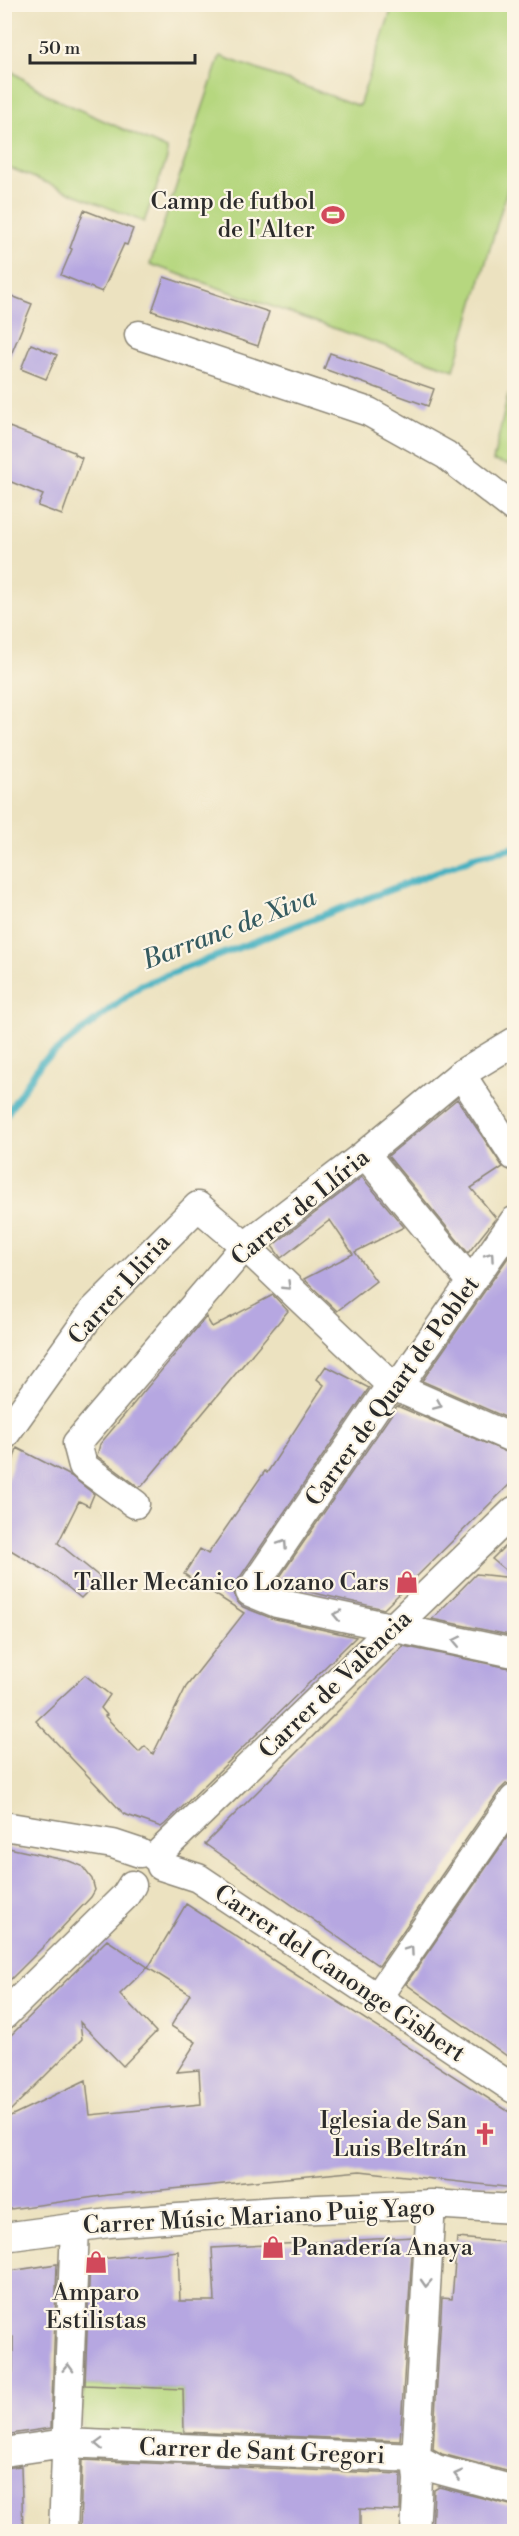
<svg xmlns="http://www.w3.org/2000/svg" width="519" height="2536" viewBox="0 0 519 2536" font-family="'Libre Bodoni',serif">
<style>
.green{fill:#b6d77f;stroke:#708155;stroke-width:1.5}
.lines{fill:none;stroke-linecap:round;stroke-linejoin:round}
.stream{stroke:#44b1c1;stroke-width:7}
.building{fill:#b6a7e1}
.minor-casing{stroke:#8c8676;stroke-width:31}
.minor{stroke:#fff;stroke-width:28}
.oneway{stroke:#a0a0a0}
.labels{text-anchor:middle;stroke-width:4.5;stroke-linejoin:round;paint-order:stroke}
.poi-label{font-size:24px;fill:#2b2b2b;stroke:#fcf5e5;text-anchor:end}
.street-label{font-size:24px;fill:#2b2b2b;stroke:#fcf5e5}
.water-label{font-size:26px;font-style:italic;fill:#345a60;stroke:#fcf5e5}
</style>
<rect width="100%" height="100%" fill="#fcf5e5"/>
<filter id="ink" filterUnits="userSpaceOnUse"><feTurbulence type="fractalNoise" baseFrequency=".0167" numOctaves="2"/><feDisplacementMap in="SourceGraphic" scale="12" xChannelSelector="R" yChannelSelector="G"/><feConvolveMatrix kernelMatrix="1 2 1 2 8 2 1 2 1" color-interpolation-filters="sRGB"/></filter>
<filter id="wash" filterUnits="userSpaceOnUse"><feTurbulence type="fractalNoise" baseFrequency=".008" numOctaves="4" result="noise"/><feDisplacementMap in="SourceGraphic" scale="24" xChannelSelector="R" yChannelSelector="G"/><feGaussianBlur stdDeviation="1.35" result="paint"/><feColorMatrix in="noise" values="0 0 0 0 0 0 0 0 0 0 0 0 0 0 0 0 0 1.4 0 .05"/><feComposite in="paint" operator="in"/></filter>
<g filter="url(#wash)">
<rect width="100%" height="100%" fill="#ece2c0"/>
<path class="green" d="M393,5H514V167L454,370L150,264L220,56L359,106Z
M5,67L49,96L167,149V158L144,222L5,166Z
M508,395L514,396V466L493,461Z
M83,2385L183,2389L184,2439L82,2435Z"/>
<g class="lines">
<path class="stream" d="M4,1118L41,1063L141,985L473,858L472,857L514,848"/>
</g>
<g id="blocks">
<path class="building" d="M84,210L133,229L127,245L124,244L102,292L61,275L72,249L70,248Z
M164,277L269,312L258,346L152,311Z
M4,293L32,304L5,369H4Z
M31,344L57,355L46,379L21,369Z
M330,353L434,389L428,406L324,369Z
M4,425L74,452V454L82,458L62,515L38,506L43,495L4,479Z
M457,1099L503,1167L471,1188L496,1218L468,1253L388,1156Z
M362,1177L404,1227L355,1252L376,1281L337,1311L304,1279L353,1254L330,1220L281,1258L272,1246Z
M514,1249V1421L422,1381Z
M273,1295L288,1311L142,1486L139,1487L97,1456L100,1444L206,1317L212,1327Z
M326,1366L369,1388L236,1583L234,1593L237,1602L243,1607L271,1618L356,1637L165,1824L161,1827L124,1814L36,1721L85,1675L110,1695L101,1708L107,1715L105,1716L139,1752L145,1746L153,1754L186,1687L244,1613L184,1574L200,1549L208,1554L265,1471L267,1473L324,1385L317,1379Z
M397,1406L514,1455V1480L384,1609L275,1584Z
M17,1448L71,1476L94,1494L89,1506L79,1501L58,1543L101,1578L81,1598L54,1576L4,1546V1491Z
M514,1537V1577L492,1559Z
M476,1574L514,1578V1636L432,1619Z
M403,1646L514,1669V1783L506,1784L500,1790L379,1966L205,1844Z
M514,1827V2061L406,1984Z
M4,1847L69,1861L82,1866L92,1879L95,1890L91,1897L57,1933L4,1986Z
M186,1904L514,2115V2188L360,2171L109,2195L4,2210V2119L86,2080L90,2115L201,2104L199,2070L177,2072L196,2042L171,2026L190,1994L148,1968Z
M107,1940L148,1967L120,1994L156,2032L123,2066L80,2022L82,2039L4,2117V2042Z
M413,2237L400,2441L184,2432L183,2389L85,2385L90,2260L178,2251L180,2301H215L212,2248Z
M457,2238L514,2243V2473L442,2454L433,2449L442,2298L452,2299Z
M57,2264L51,2428L4,2435V2374L13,2372V2337L4,2338V2272Z
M82,2460L401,2474L400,2511L360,2509V2532H80Z
M21,2466L23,2532H4V2468Z
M439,2487L514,2506V2532H432L434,2490Z"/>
</g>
</g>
<g filter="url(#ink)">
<use href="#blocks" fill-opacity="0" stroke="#8c8676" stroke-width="1.5"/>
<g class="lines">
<g class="minor-casing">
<path id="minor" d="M139,335L369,412L446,455L514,508
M461,1074L514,1156
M365,1154L471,1282
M514,1221L404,1378L391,1385L250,1592L277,1603L514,1653
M4,1436L93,1311L198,1206L245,1246L391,1385L514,1439
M135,1504L83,1466L77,1443L245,1246L365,1154L461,1074L514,1042
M4,1826L113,1844L140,1853
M155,1857L514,1511
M161,1866L198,1878L514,2089
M377,1998L514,1799
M4,2015L125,1896L132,1885
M4,2237L109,2223L274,2211L431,2204L514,2209
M4,2452L65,2443L416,2458L436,2469L514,2490
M63,2532L75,2227
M415,2532L418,2480L416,2458L431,2204"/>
</g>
<use href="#minor" class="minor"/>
</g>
<defs><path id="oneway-chevron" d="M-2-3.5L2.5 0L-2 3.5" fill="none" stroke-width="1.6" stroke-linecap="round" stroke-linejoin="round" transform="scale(1.5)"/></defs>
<g class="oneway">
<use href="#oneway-chevron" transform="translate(490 1256) rotate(-55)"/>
<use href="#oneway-chevron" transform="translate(287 1286) rotate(44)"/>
<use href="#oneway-chevron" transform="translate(438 1405) rotate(23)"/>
<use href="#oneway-chevron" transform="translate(283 1544) rotate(-56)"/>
<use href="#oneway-chevron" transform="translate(337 1615) rotate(-168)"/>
<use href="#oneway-chevron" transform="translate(457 1641) rotate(-168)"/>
<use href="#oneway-chevron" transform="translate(410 1950) rotate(-55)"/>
<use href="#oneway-chevron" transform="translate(426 2283) rotate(93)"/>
<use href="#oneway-chevron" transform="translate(68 2368) rotate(-88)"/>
<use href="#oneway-chevron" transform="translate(99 2444) rotate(-178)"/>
<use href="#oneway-chevron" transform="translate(458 2475) rotate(-166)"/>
</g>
</g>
<defs>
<g id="stadium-bare" transform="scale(1.8)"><path d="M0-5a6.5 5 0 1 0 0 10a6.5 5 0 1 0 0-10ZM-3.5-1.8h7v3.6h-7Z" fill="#d1495b" stroke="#fcf5e5" stroke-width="2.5" paint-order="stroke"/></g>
<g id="shop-bare" transform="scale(1.8)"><path d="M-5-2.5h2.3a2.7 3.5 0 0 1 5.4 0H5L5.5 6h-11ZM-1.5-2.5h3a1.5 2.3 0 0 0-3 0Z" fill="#d1495b" stroke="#fcf5e5" stroke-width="2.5" paint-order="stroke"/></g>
<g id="church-bare" transform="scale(1.8)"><path d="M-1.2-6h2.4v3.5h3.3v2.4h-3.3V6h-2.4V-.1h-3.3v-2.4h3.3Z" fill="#d1495b" stroke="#fcf5e5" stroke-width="2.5" paint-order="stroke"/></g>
</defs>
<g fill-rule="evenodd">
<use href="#stadium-bare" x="333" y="215"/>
<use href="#shop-bare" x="407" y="1582"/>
<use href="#church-bare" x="485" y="2134"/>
<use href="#shop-bare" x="273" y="2247"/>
<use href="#shop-bare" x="96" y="2262"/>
</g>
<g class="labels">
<g class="poi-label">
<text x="315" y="209">Camp de futbol<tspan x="315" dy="28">de l'Alter</tspan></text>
<text x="389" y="1590">Taller Mecánico Lozano Cars</text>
<text x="467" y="2128">Iglesia de San<tspan x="467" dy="28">Luis Beltrán</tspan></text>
<text x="291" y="2255" text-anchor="start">Panadería Anaya</text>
<text x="96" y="2300" text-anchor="middle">Amparo<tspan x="96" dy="28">Estilistas</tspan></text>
</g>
<g class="street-label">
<text transform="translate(300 1207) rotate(-39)" y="8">Carrer de Llíria</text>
<text transform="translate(119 1289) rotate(-48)" y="8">Carrer Lliria</text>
<text transform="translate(392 1391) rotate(-54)" y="8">Carrer de Quart de Poblet</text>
<text transform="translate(335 1684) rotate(-44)" y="8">Carrer de València</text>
<text transform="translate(340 1973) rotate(34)" y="8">Carrer del Canonge Gisbert</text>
<text transform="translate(259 2216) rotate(-3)" y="8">Carrer Músic Mariano Puig Yago</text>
<text transform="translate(262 2451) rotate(2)" y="8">Carrer de Sant Gregori</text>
</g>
<g class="water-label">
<text transform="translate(229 928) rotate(-21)" y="9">Barranc de Xiva</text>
</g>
</g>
<rect width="519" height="2536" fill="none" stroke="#fcf5e5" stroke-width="24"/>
<path d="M30 54v9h165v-9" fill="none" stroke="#2b2b2b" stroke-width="3"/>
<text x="39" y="54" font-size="18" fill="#2b2b2b" stroke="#fcf5e5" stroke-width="4.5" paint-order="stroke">50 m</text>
</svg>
